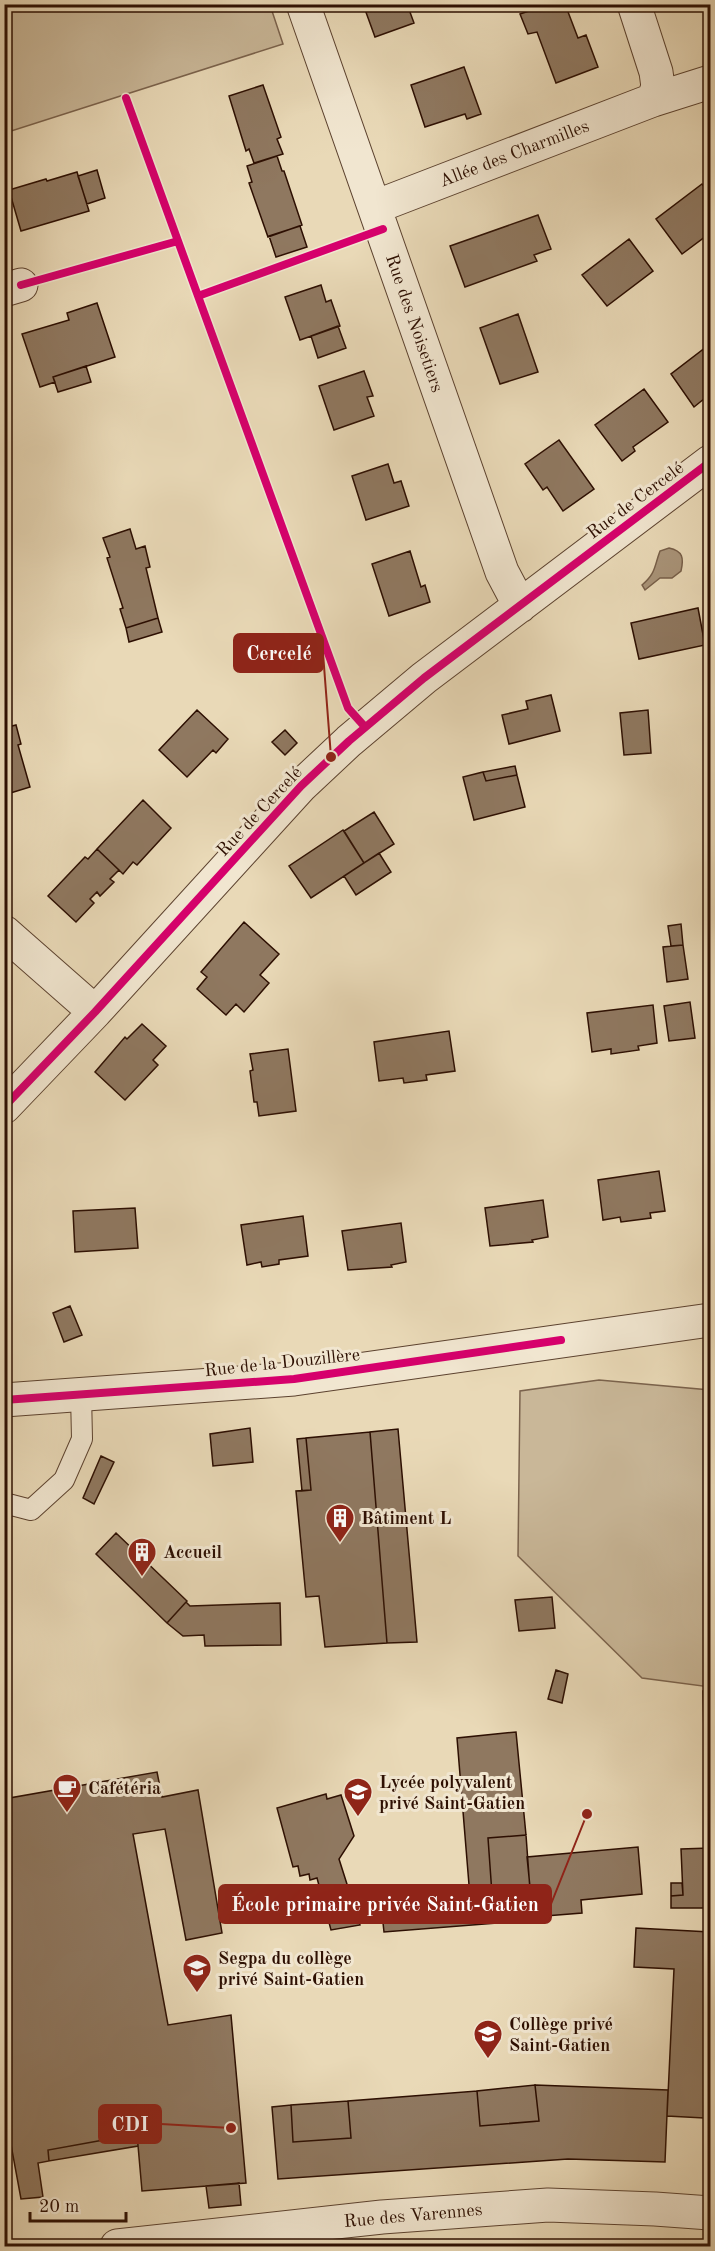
<svg xmlns="http://www.w3.org/2000/svg" width="715" height="2251" viewBox="0 0 715 2251" font-family="'Old Standard TT',serif">
<style>
.green{fill:#c9b798;stroke:#7b634d;stroke-width:1.5}
.water{fill:#a99479;stroke:#775f49;stroke-width:1.5}
.building{fill:#8f7860;stroke:#2d0f02;stroke-width:1.5}
.lines{fill:none;stroke-linecap:round;stroke-linejoin:round}
.service-casing{stroke:#5c422f;stroke-width:22}
.minor-casing{stroke:#5c422f;stroke-width:35}
.service{stroke:#f1e6d0;stroke-width:20}
.minor{stroke:#f1e6d0;stroke-width:33}
.cycleway-casing{stroke:#f1e6d0;stroke-width:11}
.cycleway{stroke:#d6006c;stroke-width:8}
.labels{text-anchor:middle;stroke-width:6;stroke-linejoin:round;paint-order:stroke}
.street-label{font-size:18px;fill:#2d0f02;stroke:#f1e6d0}
.poi-label{font-size:18px;font-weight:bold;fill:#2d0f02;stroke:#f1e6d0;text-anchor:start}
.leader{fill:none;stroke:#8f2418;stroke-width:2}
.callout-dot{fill:#8f2418;stroke:#f1e6d0;stroke-width:2}
.callout{fill:#8f2418;stroke:#8f2418;stroke-width:2}
.callout-label{font-size:20px;text-anchor:middle;font-weight:bold;fill:#fff}
</style>
<rect width="100%" height="100%" fill="#e9d9b7"/>
<filter id="stains"><feTurbulence type="fractalNoise" baseFrequency=".00333" numOctaves="4"/><feColorMatrix values="0 0 0 0 .2 0 0 0 0 .09 0 0 0 0 .02 0 0 0 .5 -.17"/></filter>
<radialGradient id="worn" r=".72"><stop offset=".6" stop-color="#630" stop-opacity="0"/><stop offset="1" stop-color="#630" stop-opacity=".3"/></radialGradient>
<path class="green" d="M5,4L270,5L283,44L5,133Z
M599,1380L710,1390V1687L642,1678L518,1556L520,1391Z"/>
<path class="water" d="M669,548C683,551 684,558 681,571L672,578H660L645,590L642,585C656,573 654,567 660,551Z"/>
<path class="building" d="M363,4H407L414,23L375,37Z
M550,4H565L578,38L586,35L598,67L556,83L537,32L528,34L520,14Z
M464,67L481,114L467,119L465,114L425,127L411,85Z
M263,85L281,137L277,139L283,154L254,163L249,149L246,151L229,96Z
M277,156L282,171H284L302,225L268,237L249,183L252,182L247,166Z
M97,170L105,198L87,204L78,176Z
M77,172L89,211L21,231L9,190L46,179L47,181Z
M702,184L710,194V233L682,254L656,219Z
M538,215L551,249L534,255L537,261L465,287L450,246Z
M300,226L307,247L276,257L269,236Z
M629,239L653,271L607,306L582,275Z
M321,285L326,302L331,300L340,326L300,340L285,297Z
M97,303L115,357L53,377L55,382L40,387L22,334L69,320L67,313Z
M518,314L538,372L500,384L480,328Z
M338,326L346,348L318,358L311,336Z
M710,344V394L694,407L671,374Z
M86,366L91,382L58,392L53,377Z
M364,371L373,396L367,397L374,416L334,430L319,386Z
M644,389L668,422L633,447L635,451L622,461L595,425Z
M559,440L594,489L563,511L547,487L543,490L525,464Z
M388,464L394,483L401,481L409,506L366,520L352,476Z
M130,529L136,549L145,546L150,567L146,568L158,618L126,628L120,609L123,608L107,558L110,557L103,538Z
M410,551L421,587L425,585L430,602L389,616L372,564Z
M698,608L705,645L639,659L631,623Z
M158,618L162,632L129,642L126,628Z
M4,654L11,675L4,677Z
M551,695L560,731L509,744L502,715L528,709L526,701Z
M197,710L228,739L216,753L213,750L187,777L159,750Z
M648,710L651,753L624,755L620,713Z
M16,725L21,744L18,745L30,787L4,795V728Z
M285,730L297,743L285,755L272,742Z
M515,766L517,775L486,781L483,772Z
M483,772L486,781L517,775L525,807L474,820L463,777Z
M143,800L171,828L137,865L133,862L123,874L97,849Z
M374,812L394,844L364,863L344,831Z
M343,830L364,863L311,898L289,866Z
M97,849L119,870L110,879L114,882L100,896L97,892L90,899L94,903L76,922L48,896L85,857L88,859Z
M379,853L391,872L356,895L344,876Z
M244,922L279,954L260,975L269,983L244,1012L236,1004L226,1015L197,989L207,977L201,972Z
M681,924L683,945L671,946L668,926Z
M683,945L688,979L667,982L663,947Z
M690,1002L695,1038L669,1041L664,1006Z
M653,1005L657,1043L638,1046L639,1050L611,1054V1049L592,1052L587,1013Z
M142,1024L166,1046L153,1060L158,1065L125,1100L95,1072L125,1037L127,1039Z
M449,1031L455,1071L426,1075L427,1080L404,1083L403,1078L379,1081L374,1042Z
M288,1049L296,1111L259,1116L257,1102H254L250,1071L253,1070L250,1054Z
M659,1171L665,1211L650,1213L651,1218L621,1222L620,1217L603,1220L598,1180Z
M543,1200L548,1237L532,1240L533,1242L490,1246L485,1208Z
M135,1208L138,1248L75,1252L73,1211Z
M303,1216L308,1256L279,1260V1264L262,1267L261,1262L247,1265L241,1225Z
M401,1223L406,1262L391,1265L392,1267L348,1270L342,1231Z
M70,1306L82,1335L64,1342L53,1313Z
M250,1428L253,1462L213,1466L210,1434Z
M398,1429L417,1642L387,1643L370,1432Z
M370,1432L387,1643L325,1647L319,1596L306,1597L296,1491L311,1490L306,1438Z
M306,1438L311,1490L302,1491L297,1439Z
M101,1456L114,1462L94,1504L83,1498Z
M116,1533L187,1601L167,1623L96,1554Z
M552,1597L555,1628L519,1631L515,1600Z
M186,1602L190,1606L280,1603L281,1645L205,1646L204,1635L183,1636L167,1623Z
M556,1670L568,1674L562,1703L548,1699Z
M703,1691H710V1824H706Z
M516,1732L526,1835L488,1838L492,1894L470,1897L457,1738Z
M157,1772L162,1797L198,1790L222,1933L186,1940L165,1829L133,1834L168,2025L231,2015L246,2183L142,2191L137,2134L48,2150L49,2161L38,2163L43,2197L21,2199L4,2107V1799Z
M326,1794L327,1799L341,1795L354,1836L339,1859L360,1925L331,1930L317,1878L310,1880L309,1874L300,1876L298,1866L293,1867L277,1808Z
M526,1835L530,1890L492,1894L488,1838Z
M638,1847L642,1894L581,1900L582,1913L533,1917L527,1857Z
M710,1848V1908H671V1896L683,1895L681,1849Z
M671,1883H682L683,1895L671,1896Z
M509,1892L511,1922L384,1932L381,1904Z
M636,1928L710,1932V2010L704,2118L667,2116L674,1969L634,1967Z
M535,2085L668,2090L665,2162L568,2159L278,2179L272,2107L291,2105L293,2142L351,2138L348,2101L477,2091L480,2126L539,2121Z
M535,2085L539,2121L480,2126L477,2091Z
M348,2101L351,2138L293,2142L291,2105Z
M137,2134L138,2146L49,2161L48,2150Z
M239,2183L241,2205L209,2208L206,2186Z"/>
<g class="lines">
<g class="service-casing">
<path id="service" d="M4,1503L31,1510L64,1480L82,1439L81,1394"/>
</g>
<g class="minor-casing">
<path id="minor" d="M303,4L502,572L520,606
M634,4L656,72L658,87L653,100
M375,207L653,100L710,82
M4,290L21,285
M4,932L95,1012
M4,1107L95,1012L301,786L349,741L424,678L710,462
M4,1400L294,1379L710,1320
M117,2246L382,2217L548,2205L655,2209L710,2213"/>
</g>
<use href="#service" class="service"/>
<use href="#minor" class="minor"/>
<g class="cycleway-casing">
<path id="cycleway" d="M126,98L198,296L383,229
M21,285L178,241
M198,296L348,708L365,727
M4,1107L95,1012L301,786L349,741L424,678L710,462
M4,1400L294,1379L561,1340"/>
</g>
<use href="#cycleway" class="cycleway"/>
</g>
<defs>
<g id="building-pin" transform="scale(1.5)"><path d="M0 17L-7.5 6A9.5 9.5 0 1 1 7.5 6Z" fill="#8f2418" stroke="#f1e6d0"/><path d="M-4-6H4V6H1V3H-1V6H-4ZM-2.5-4.3h1.7v1.8h-1.7ZM.8-4.3h1.7v1.8H.8ZM-2.5-1h1.7V.8h-1.7ZM.8-1h1.7V.8H.8Z" fill="#fff"/></g>
<g id="cafe-pin" transform="scale(1.5)"><path d="M0 17L-7.5 6A9.5 9.5 0 1 1 7.5 6Z" fill="#8f2418" stroke="#f1e6d0"/><path d="M-5.5-4.5H6V0H3Q3 3.5 0 3.5H-2.5Q-5.5 3.5-5.5 0ZM3-3.2v2h1.7v-2ZM-6 4.5H4V6H-6Z" fill="#fff"/></g>
<g id="school-pin" transform="scale(1.5)"><path d="M0 17L-7.5 6A9.5 9.5 0 1 1 7.5 6Z" fill="#8f2418" stroke="#f1e6d0"/><path d="M0-5L7-2L0 1L-7-2ZM-4 1L0 2.5L4 1V4Q0 6-4 4Z" fill="#fff"/></g>
</defs>
<g fill-rule="evenodd">
<use href="#building-pin" x="340" y="1518"/>
<use href="#building-pin" x="142" y="1552"/>
<use href="#cafe-pin" x="67" y="1788"/>
<use href="#school-pin" x="358" y="1792"/>
<use href="#school-pin" x="197" y="1968"/>
<use href="#school-pin" x="488" y="2034"/>
</g>
<g class="labels">
<g class="street-label">
<text transform="translate(514 153) rotate(-21)" y="6">Allée des Charmilles</text>
<text transform="translate(415 323) rotate(71)" y="6">Rue des Noisetiers</text>
<text transform="translate(635 500) rotate(-37)" y="6">Rue de Cercelé</text>
<text transform="translate(259 811) rotate(-47)" y="6">Rue de Cercelé</text>
<text transform="translate(282 1362) rotate(-6)" y="6">Rue de la Douzillère</text>
<text transform="translate(413 2215) rotate(-5)" y="6">Rue des Varennes</text>
</g>
<g class="poi-label">
<text x="361" y="1524">Bâtiment L</text>
<text x="163" y="1558">Accueil</text>
<text x="379" y="1788">Lycée polyvalent<tspan x="379" dy="21">privé Saint-Gatien</tspan></text>
<text x="88" y="1794">Cafétéria</text>
<text x="218" y="1964">Segpa du collège<tspan x="218" dy="21">privé Saint-Gatien</tspan></text>
<text x="509" y="2030">Collège privé<tspan x="509" dy="21">Saint-Gatien</tspan></text>
</g>
</g>
<path class="leader" d="M331 757L323 653M587 1814L551 1904M231 2128L161 2124"/>
<g class="callout-dot">
<circle cx="331" cy="757" r="6"/>
<circle cx="587" cy="1814" r="6"/>
<circle cx="231" cy="2128" r="6"/>
</g>
<g class="callout">
<rect x="234" y="634" width="89" height="38" rx="6"/>
<rect x="219" y="1885" width="332" height="38" rx="6"/>
<rect x="99" y="2105" width="62" height="38" rx="6"/>
</g>
<g class="callout-label">
<text x="279" y="660">Cercelé</text>
<text x="385" y="1911">École primaire privée Saint-Gatien</text>
<text x="130" y="2131">CDI</text>
</g>
<rect width="715" height="2251" fill="none" stroke="#e9d9b7" stroke-width="24"/>
<rect x="6" y="6" width="703" height="2239" fill="none" stroke="#2d0f02" stroke-width="3"/>
<rect x="12" y="12" width="691" height="2227" fill="none" stroke="#2d0f02" stroke-width="1.5"/>
<path d="M30 2212v9h96v-9" fill="none" stroke="#2d0f02" stroke-width="3"/>
<text x="39" y="2212" font-size="18" fill="#2d0f02" stroke="#f1e6d0" stroke-width="4.5" paint-order="stroke">20 m</text>
<rect width="100%" height="100%" filter="url(#stains)"/>
<rect width="100%" height="100%" fill="url(#worn)"/>
</svg>
